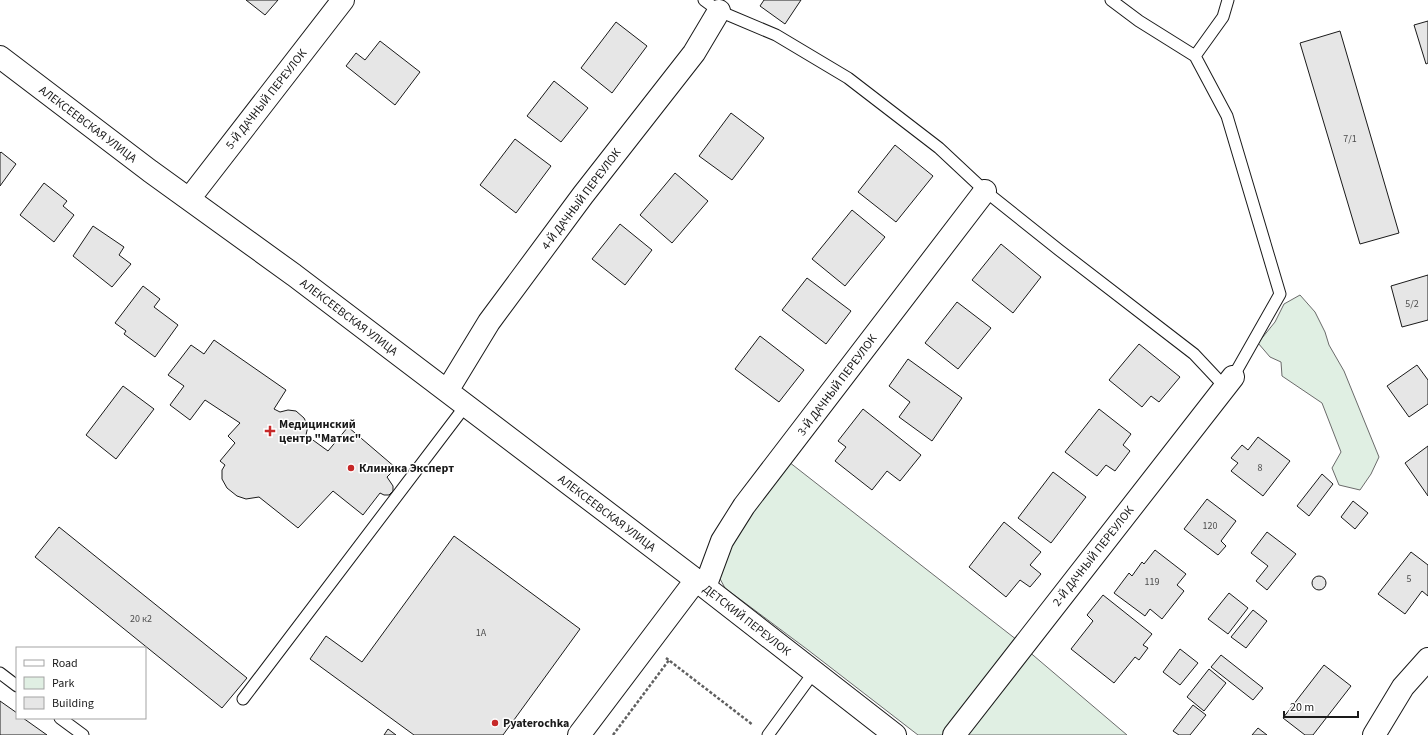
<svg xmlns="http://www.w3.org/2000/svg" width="1428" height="735" viewBox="0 0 1428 735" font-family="'Source Sans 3',sans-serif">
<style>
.green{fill:#e0efe3;stroke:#6a6a6a}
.building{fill:#e6e6e6;stroke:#1a1a1a}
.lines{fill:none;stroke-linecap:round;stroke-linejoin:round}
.service-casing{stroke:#1a1a1a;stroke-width:13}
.minor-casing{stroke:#1a1a1a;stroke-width:24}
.path{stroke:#5f5f5f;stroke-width:2.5;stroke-dasharray:3 2;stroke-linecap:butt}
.service{stroke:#fff;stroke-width:11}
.minor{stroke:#fff;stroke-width:22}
.poi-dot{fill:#c62828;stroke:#fff;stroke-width:1.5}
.labels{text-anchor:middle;stroke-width:3;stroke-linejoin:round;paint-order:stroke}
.number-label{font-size:10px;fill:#4d4d4d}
.street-label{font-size:12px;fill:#1a1a1a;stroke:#fff}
.poi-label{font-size:12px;font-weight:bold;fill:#1a1a1a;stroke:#fff;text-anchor:start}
</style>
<rect width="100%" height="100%" fill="#fff"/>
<path class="green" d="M1300,295L1315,312L1325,332L1329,345L1344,371L1379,457L1371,474L1360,490L1339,485L1332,468L1341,452L1322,403L1282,376L1281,362L1270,357L1258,343L1275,322L1284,304Z
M789,462L1017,640L946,735H918L808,650L725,588L719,577L726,552L757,503Z
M1027,650L1127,735H965Z"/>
<path class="building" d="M246,0H278L265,15Z
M764,0H801L785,24L760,6Z
M1428,21V63L1426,64L1414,25Z
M616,22L647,46L612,93L581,68Z
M1340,31L1399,233L1360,244L1300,43Z
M380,41L420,72L395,105L346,66L356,53L365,60Z
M554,81L588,108L561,142L527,116Z
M731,113L764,138L732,180L699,156Z
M515,139L551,166L516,213L480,185Z
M895,145L933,176L896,222L858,192Z
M1,152L16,164L0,186V153Z
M675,173L708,201L672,243L640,215Z
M44,183L67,201L63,206L74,215L54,242L20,215Z
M852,210L885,237L845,286L812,259Z
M620,224L652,250L625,285L592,259Z
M93,226L124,247L119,255L131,264L112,287L73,256Z
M1001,244L1041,277L1013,313L972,280Z
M1428,275V320L1402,327L1391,286Z
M807,278L851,311L826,344L782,310Z
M143,286L160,299L154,307L178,325L155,357L124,334L126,331L115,323Z
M957,302L991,328L958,369L925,343Z
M760,336L804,370L779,402L735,369Z
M214,340L286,390L274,409L280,412L288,410L296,411L304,418L308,426L306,435L328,451L348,427L396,468L387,477L393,486V491L389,495H384L380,493L363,515L333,491L298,528L259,497L246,499L237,496L227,488L222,479V470L225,465L220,461L235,443L228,436L240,423L205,400L190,420L170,405L184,386L168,375L191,345L204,354Z
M1139,344L1180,377L1159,402L1151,396L1142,407L1109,380Z
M908,359L962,398L932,441L899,417L910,402L889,386Z
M1417,365L1428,380V404L1409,417L1387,386Z
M123,386L154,409L116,459L86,435Z
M863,409L921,455L900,481L887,471L872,490L835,461L846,447L838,441Z
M1099,409L1131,434L1123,445L1130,451L1115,471L1106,465L1097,476L1065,452Z
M1258,437L1290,461L1263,496L1231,471L1238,463L1231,458L1242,445L1248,450Z
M1428,446V496L1405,463Z
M1053,472L1086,497L1051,543L1018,518Z
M1322,474L1333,484L1309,516L1297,506Z
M1207,499L1236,521L1221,541L1226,546L1218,555L1184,529Z
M1353,501L1368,513L1355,529L1341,517Z
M1004,522L1041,552L1030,565L1041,574L1030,587L1020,580L1006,597L969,567Z
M59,527L247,678L222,708L35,557Z
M1267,532L1296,554L1267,590L1256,581L1268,566L1251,553Z
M454,536L580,629L503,735H414L310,659L326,636L362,662Z
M1155,550L1186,574L1177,585L1184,591L1162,619L1150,609L1145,616L1114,593L1129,573L1132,576L1142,562L1144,564Z
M1411,552L1428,565V596L1422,591L1405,614L1378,594Z
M1312 583a7 7 0 1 1 14 0a7 7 0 1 1-14 0Z
M1229,593L1248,608L1228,634L1208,619Z
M1103,595L1152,634L1143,645L1148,648L1139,660L1135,657L1114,683L1071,649L1093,621L1087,615Z
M1253,610L1267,621L1246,648L1231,637Z
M1180,649L1198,663L1180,685L1163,672Z
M1221,655L1263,688L1253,700L1211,667Z
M1324,665L1351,686L1313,735H1305L1283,718Z
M1209,669L1226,683L1204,711L1187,697Z
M0,701L17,713V718H23L47,735H0Z
M1193,705L1206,715L1190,735H1179L1173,731Z
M1258,728L1267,735H1252Z
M388,729L396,735H384Z"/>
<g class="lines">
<g class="service-casing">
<path id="service" d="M704,0L719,11L776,35L848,78L939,148L985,191L1059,250L1194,354L1225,387
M1111,0L1139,21L1195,56
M1228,0L1223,17L1195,56L1227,116L1280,294L1233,377
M0,673L17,686
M243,699L466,405
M60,718L83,735
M768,735L814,672"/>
</g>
<g class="minor-casing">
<path id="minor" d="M0,57L150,171L294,275L696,580
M189,199L343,0
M447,391L489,322L583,195L694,53L719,11
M705,587L722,541L744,506L985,191
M579,735L696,580L895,735
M954,735L1233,377
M1374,735L1403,687L1428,659"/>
</g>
<path class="path" d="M666,658L753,725
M613,735L669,660"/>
<use href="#service" class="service"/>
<use href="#minor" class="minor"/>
</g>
<g class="poi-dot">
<path d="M268 425h4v4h4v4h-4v4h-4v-4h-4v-4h4z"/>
<circle cx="351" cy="468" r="4"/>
<circle cx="495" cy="723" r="4"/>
</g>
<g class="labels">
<g class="number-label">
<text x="1350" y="142">7/1</text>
<text x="1412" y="307">5/2</text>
<text x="1260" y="471">8</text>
<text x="1210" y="529">120</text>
<text x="1409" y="582">5</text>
<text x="1152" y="585">119</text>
<text x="141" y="622">20 к2</text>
<text x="481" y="636">1А</text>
</g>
<g class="street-label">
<text transform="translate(266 99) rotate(-52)" y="4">5-Й ДАЧНЫЙ ПЕРЕУЛОК</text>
<text transform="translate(88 124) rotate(37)" y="4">АЛЕКСЕЕВСКАЯ УЛИЦА</text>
<text transform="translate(581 199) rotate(-53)" y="4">4-Й ДАЧНЫЙ ПЕРЕУЛОК</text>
<text transform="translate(349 317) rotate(37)" y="4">АЛЕКСЕЕВСКАЯ УЛИЦА</text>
<text transform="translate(837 385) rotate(-53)" y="4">3-Й ДАЧНЫЙ ПЕРЕУЛОК</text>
<text transform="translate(607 513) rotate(37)" y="4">АЛЕКСЕЕВСКАЯ УЛИЦА</text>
<text transform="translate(1093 556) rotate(-52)" y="4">2-Й ДАЧНЫЙ ПЕРЕУЛОК</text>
<text transform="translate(747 620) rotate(38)" y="4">ДЕТСКИЙ ПЕРЕУЛОК</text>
</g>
<g class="poi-label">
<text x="279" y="428">Медицинский<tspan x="279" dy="14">центр "Матис"</tspan></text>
<text x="359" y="472">Клиника Эксперт</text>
<text x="503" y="727">Pyaterochka</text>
</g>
</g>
<rect x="16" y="647" width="130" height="72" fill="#ffffff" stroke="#a3a3a3"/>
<rect x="24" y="660" width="20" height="6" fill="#ffffff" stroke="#a3a3a3"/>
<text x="52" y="667" font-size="12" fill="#1a1a1a">Road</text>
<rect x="24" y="677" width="20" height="12" fill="#e0efe3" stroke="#a3a3a3"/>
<text x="52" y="687" font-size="12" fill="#1a1a1a">Park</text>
<rect x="24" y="697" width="20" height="12" fill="#e6e6e6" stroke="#a3a3a3"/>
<text x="52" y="707" font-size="12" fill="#1a1a1a">Building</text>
<path d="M1284 711v6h74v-6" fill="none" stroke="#1a1a1a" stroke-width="2"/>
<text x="1290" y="711" font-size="12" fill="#1a1a1a" stroke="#ffffff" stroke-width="3" paint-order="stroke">20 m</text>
</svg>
